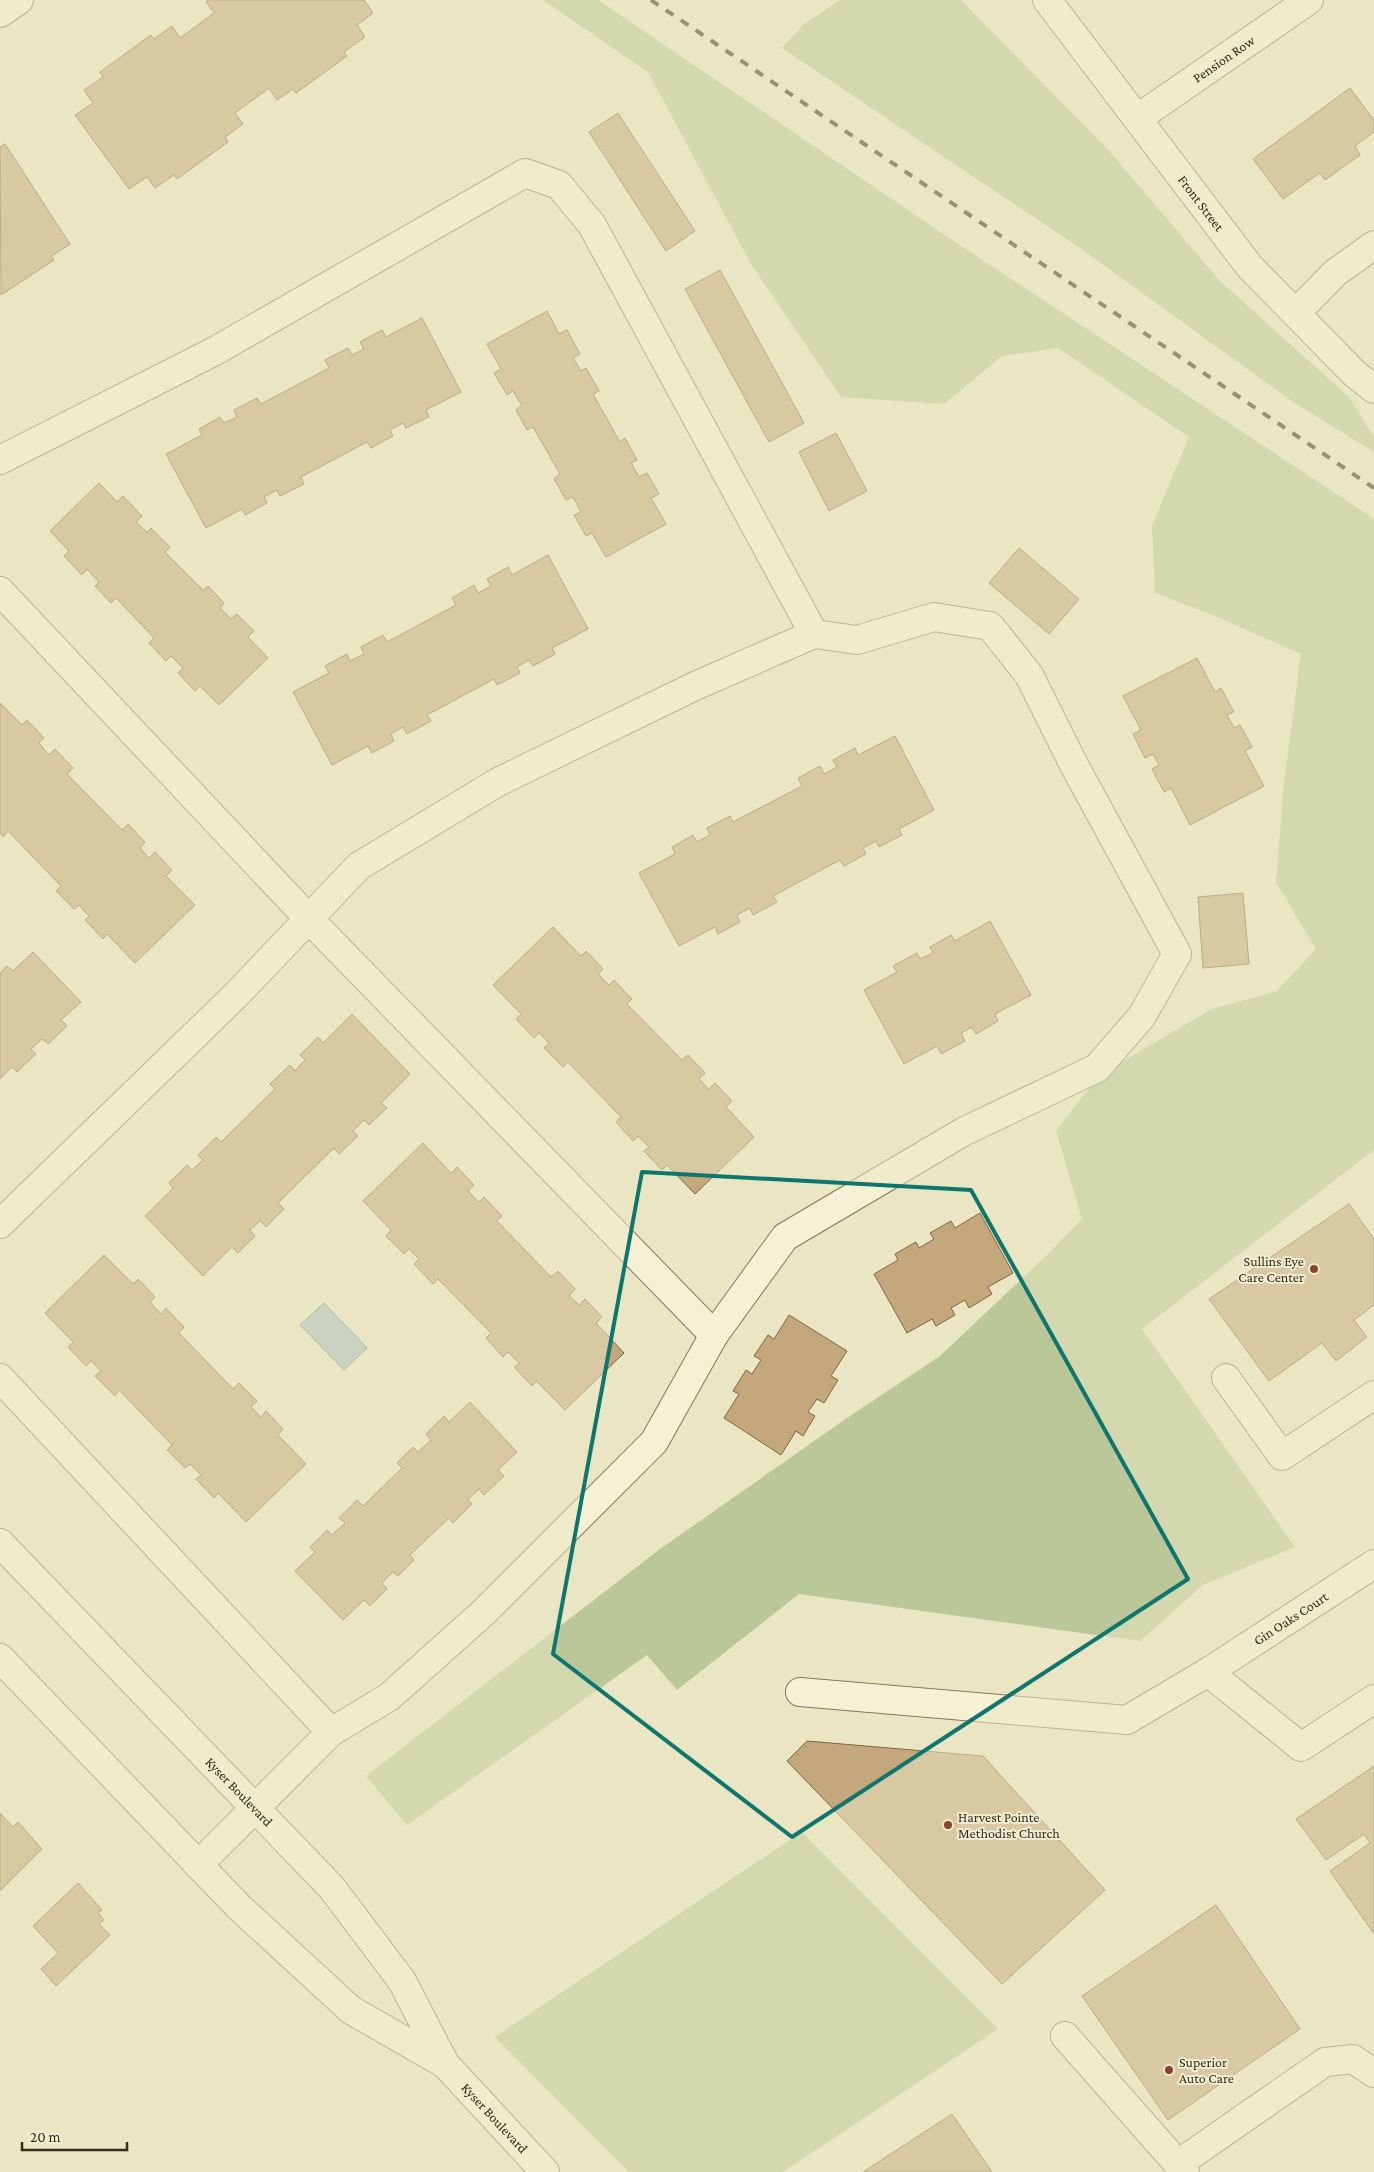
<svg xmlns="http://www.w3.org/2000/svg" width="1374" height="2172" viewBox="0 0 1374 2172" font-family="'Crimson Pro',serif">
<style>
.green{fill:#bac798}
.water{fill:#a5bdba;stroke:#6d8a88}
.building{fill:#c5a77c;stroke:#806543}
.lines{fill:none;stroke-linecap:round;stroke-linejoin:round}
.minor-casing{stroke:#83775b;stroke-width:30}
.minor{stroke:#f6f1d5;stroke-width:28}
.rail{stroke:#342c1e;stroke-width:4;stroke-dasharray:9 9;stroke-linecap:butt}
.marked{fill:none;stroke:#0f766e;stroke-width:4;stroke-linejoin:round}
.poi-dot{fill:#8d3f30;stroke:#f2eed2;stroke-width:2}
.labels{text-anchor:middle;stroke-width:4;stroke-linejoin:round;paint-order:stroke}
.street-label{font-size:14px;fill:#342c1e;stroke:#f2eed2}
.poi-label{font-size:14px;fill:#342c1e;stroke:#f2eed2;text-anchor:start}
</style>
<rect width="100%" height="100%" fill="#eae5c3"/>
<path class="green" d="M543,0H598L942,233L1374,519V1150L1142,1329L1295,1547L1203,1585L1140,1641L799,1594L677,1690L647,1655L407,1825L366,1776L660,1549L847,1418L940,1356L1047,1255L1082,1219L1056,1131L1098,1076L1212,1009L1277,991L1316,949L1276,882L1284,783L1301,654L1213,615L1155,593L1152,526L1189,437L1058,348L1002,356L944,404L841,397L751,264L648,72Z
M840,0H961L1111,153L1219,280L1349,397L1374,437V452L1293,402L1080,248L782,48L803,25Z
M802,1832L998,2029L783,2172H629L495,2037Z"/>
<path class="water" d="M324,1303L367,1348L344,1370L300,1325Z"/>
<path class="building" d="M208,0H364L373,13L357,25L365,37L344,52L347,56L296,93L293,89L277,100L269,88L235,113L243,124L225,137L228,142L177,179L174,175L155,188L147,177L129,189L75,115L93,103L84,90L103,77L100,72L151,35L154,39L172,26L180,38L214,13L206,2Z
M1350,88L1374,120V132L1355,146L1360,155L1325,180L1320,173L1283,199L1253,159Z
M618,113L695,231L666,251L589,132Z
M5,144L70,244L52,256L54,260L1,295L0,147Z
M720,270L804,423L769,442L685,289Z
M547,311L559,334L567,330L580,354L573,358L581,371L586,368L599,391L593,394L620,442L625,438L637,460L631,463L639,477L647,473L659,494L651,498L666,524L606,557L592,533L586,536L574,515L581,512L573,497L566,500L554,479L560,474L533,427L527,430L516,410L522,406L513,391L507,395L494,373L501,369L487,344Z
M422,318L461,392L426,410L429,417L406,428L403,423L390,430L393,436L371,448L367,442L301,477L304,484L280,496L277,490L264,497L267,503L245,515L242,509L206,528L166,454L202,435L199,429L220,417L224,423L237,417L234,410L257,398L261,404L329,368L325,360L348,348L352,355L364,349L360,342L382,330L386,337Z
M836,433L867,491L829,511L799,452Z
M99,483L117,502L123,496L142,516L136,522L147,532L151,528L170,547L165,552L203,590L208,586L224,603L220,608L231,619L237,614L254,631L248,637L268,658L219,705L200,686L195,691L178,673L183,668L171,656L166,661L149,643L154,638L116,598L111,603L95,586L99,582L87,569L82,575L64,556L69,551L50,531Z
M1019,548L1079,599L1049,634L989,583Z
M548,555L588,629L552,648L555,654L533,666L529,660L517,667L520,673L497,685L494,679L427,715L431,721L407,734L403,727L391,734L394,741L372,753L368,746L332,765L293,692L329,673L325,666L347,654L350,661L364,654L361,647L383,635L387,642L456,605L452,598L474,585L478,593L491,586L487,579L508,567L512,575Z
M1197,658L1215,692L1221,688L1234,712L1227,715L1234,728L1240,725L1252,747L1245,751L1264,786L1190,825L1171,788L1164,792L1152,769L1159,765L1153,754L1145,758L1133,734L1141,730L1123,696Z
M0,703L22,725L27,720L44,738L39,743L49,755L55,749L73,768L67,774L122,830L128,824L145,842L140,848L149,858L155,852L172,870L166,876L195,905L135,963L107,934L103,939L85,920L89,916L79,905L74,909L56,891L61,886L8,831L3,837L0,833Z
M895,736L934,810L899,829L902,835L879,847L876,841L863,848L866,854L844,866L840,860L773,896L777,902L753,915L750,908L737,915L740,922L718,934L715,927L679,946L639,873L675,854L672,847L693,835L697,842L710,835L707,828L730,816L733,822L802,786L798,778L820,766L824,774L837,767L833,760L855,748L858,755Z
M1243,893L1249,964L1203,968L1198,897Z
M990,921L1031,995L995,1014L998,1021L976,1034L972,1027L961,1033L965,1041L941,1054L937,1046L904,1064L864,990L897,972L893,966L917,953L920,959L933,953L930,947L951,935L955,941Z
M553,927L581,956L586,951L603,969L598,974L609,985L614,980L632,999L627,1004L682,1060L688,1055L705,1073L699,1079L709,1089L715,1083L732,1101L726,1107L754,1137L695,1194L667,1165L662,1170L644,1151L649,1147L638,1136L633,1141L616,1122L621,1117L568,1062L563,1067L544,1048L549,1043L539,1033L534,1038L516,1019L521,1014L493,985Z
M33,952L81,1002L61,1020L67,1026L48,1044L42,1039L31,1049L36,1054L17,1072L12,1067L0,1079V973L7,966L13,971Z
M352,1014L410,1074L381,1103L387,1108L369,1125L364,1120L353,1131L358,1136L339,1154L334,1148L278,1203L284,1209L266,1227L260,1221L250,1230L255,1236L238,1253L232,1247L203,1276L145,1216L173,1188L169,1183L187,1165L192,1170L203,1160L198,1155L216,1137L221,1142L275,1089L270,1084L290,1065L295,1071L305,1060L300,1055L318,1037L323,1043Z
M423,1143L451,1173L457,1167L474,1185L468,1191L479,1202L484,1197L502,1216L497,1221L551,1277L558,1271L575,1289L569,1296L579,1305L585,1299L602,1317L596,1323L624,1353L565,1410L536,1381L532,1386L514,1367L519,1363L508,1352L503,1357L486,1338L491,1333L438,1279L433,1284L414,1264L419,1259L409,1249L404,1254L386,1236L391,1230L363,1201Z
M1349,1204L1374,1239V1305L1354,1320L1367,1337L1336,1361L1322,1343L1269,1381L1209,1299Z
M980,1213L1013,1273L988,1287L992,1294L969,1308L965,1300L951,1308L955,1315L936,1326L932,1319L907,1333L874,1274L898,1260L895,1254L916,1242L919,1248L934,1239L930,1233L951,1221L955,1228Z
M104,1255L133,1284L138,1279L155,1297L150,1302L161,1314L166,1308L184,1327L179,1333L233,1389L239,1383L257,1401L251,1407L261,1417L266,1411L283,1429L278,1435L306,1464L246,1522L218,1493L214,1498L196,1479L201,1475L190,1464L185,1468L167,1450L172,1445L119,1390L115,1396L95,1376L101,1371L91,1361L86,1366L68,1347L73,1342L45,1313Z
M789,1315L847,1351L831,1376L838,1380L824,1403L817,1399L808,1412L815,1416L803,1436L796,1431L781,1455L724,1418L739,1394L733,1391L746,1370L752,1374L761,1360L754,1356L768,1335L774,1339Z
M470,1402L517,1452L498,1470L504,1476L484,1495L479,1489L468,1499L472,1504L453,1523L449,1518L410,1555L414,1560L398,1576L393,1572L382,1583L387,1589L370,1606L364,1600L343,1620L295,1571L315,1552L310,1547L327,1530L332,1535L345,1523L339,1518L357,1500L363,1506L402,1468L397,1463L413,1447L418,1452L431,1440L426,1434L444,1416L449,1422Z
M807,1741L983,1756L1105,1890L1002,1984L787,1761Z
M1374,1766V1934L1330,1871L1370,1843L1364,1834L1326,1860L1296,1819Z
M0,1813L13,1827L18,1822L42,1849L0,1891Z
M78,1883L102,1910L98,1913L104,1920L99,1924L110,1935L56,1986L41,1969L58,1953L33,1926Z
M1216,1905L1300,2029L1168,2120L1082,1996Z
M952,2114L992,2172H863Z"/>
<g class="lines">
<g class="minor-casing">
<g id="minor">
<path id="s1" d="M1047,0L1249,266L1355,374L1374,389"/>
<path d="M0,13L19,0"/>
<path id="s2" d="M1138,118L1309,0"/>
<path d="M1296,313L1335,273L1374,245"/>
<path d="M0,460L215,351L525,173L559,185L592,225L814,634"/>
<path d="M0,591L309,919L714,1335"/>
<path d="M0,1224L236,995L359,866L498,782L695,686L814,634L857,640L934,617L990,626L1029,675L1073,763L1177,954L1142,1016L1097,1068L963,1132L785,1237L714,1335L654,1442L484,1612L389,1697L331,1732L198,1865"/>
<path d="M0,1378L331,1732"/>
<path d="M1226,1378L1282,1456L1374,1395"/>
<path id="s3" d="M0,1543L332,1888L402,1981L445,2064L545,2172"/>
<path d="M0,1658L239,1907L351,2010L445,2064"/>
<path d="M1208,1672L1301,1747L1374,1699"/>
<path id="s4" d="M800,1692L1127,1720L1208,1672L1374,1564"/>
<path d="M1065,2036L1185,2172"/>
<path d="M1178,2164L1325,2062L1353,2059L1374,2073"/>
</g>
</g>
<use href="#minor" class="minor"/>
<path class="rail" d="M651,0L1374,488"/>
</g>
<path d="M0 0H1374V2172H0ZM642,1172L971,1190L1188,1579L792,1837L553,1654Z" fill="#eae5c3" fill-opacity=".55" fill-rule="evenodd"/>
<path class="marked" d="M642,1172L971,1190L1188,1579L792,1837L553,1654Z"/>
<g class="poi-dot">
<circle cx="1314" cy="1269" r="5"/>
<circle cx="948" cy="1825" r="5"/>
<circle cx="1169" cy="2070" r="5"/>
</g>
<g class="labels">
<g class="street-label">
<text dy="5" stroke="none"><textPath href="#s2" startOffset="104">Pension Row</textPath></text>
<text dy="5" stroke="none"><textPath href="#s1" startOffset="255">Front Street</textPath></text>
<text dy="5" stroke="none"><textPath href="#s4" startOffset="521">Gin Oaks Court</textPath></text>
<text dy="5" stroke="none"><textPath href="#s3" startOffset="345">Kyser Boulevard</textPath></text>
<text dy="5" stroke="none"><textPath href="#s3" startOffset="762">Kyser Boulevard</textPath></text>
</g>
<g class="poi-label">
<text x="1304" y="1266" text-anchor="end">Sullins Eye<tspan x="1304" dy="16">Care Center</tspan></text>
<text x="958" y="1822">Harvest Pointe<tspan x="958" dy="16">Methodist Church</tspan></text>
<text x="1179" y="2067">Superior<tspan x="1179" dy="16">Auto Care</tspan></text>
</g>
</g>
<path d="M22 2142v8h105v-8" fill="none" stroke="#342c1e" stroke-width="2.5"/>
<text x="30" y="2142" font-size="15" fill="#342c1e" stroke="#f2eed2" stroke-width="4" paint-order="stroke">20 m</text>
</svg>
